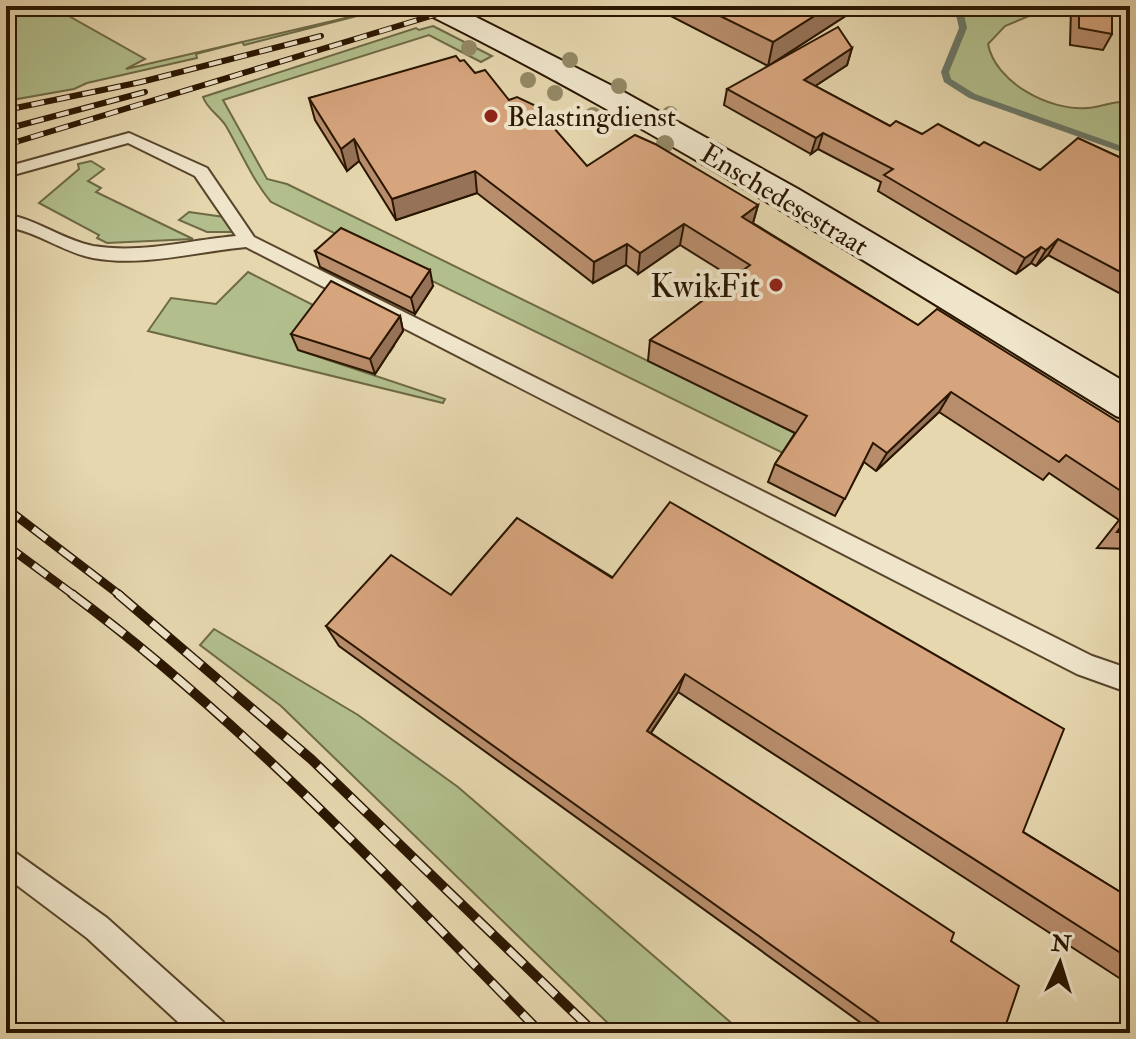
<svg xmlns="http://www.w3.org/2000/svg" width="1136" height="1039" viewBox="0 0 1136 1039" font-family="'IM FELL Double Pica',serif">
<style>
.green{fill:#b2bf8d;stroke:#6e6a46;stroke-width:2}
.lines{fill:none;stroke-linecap:round;stroke-linejoin:round}
.stream{fill:#6b7868;fill-rule:evenodd}
.lane-casing{stroke:#59462c;stroke-width:4}
.secondary-casing{stroke:#2a1600;stroke-width:4}
.path{stroke:#2a1600;stroke-width:6;stroke-dasharray:2 5;stroke-linecap:butt}
.lane{fill:#efe5cb;fill-rule:evenodd}
.secondary{fill:#efe5cb;fill-rule:evenodd}
.rail-far2-casing{stroke:#2a1600;stroke-width:6}
.rail-far1-casing{stroke:#2a1600;stroke-width:9}
.rail-casing{stroke:#2a1600;stroke-width:10}
.rail-far2{stroke:#efe5cb;stroke-width:4;stroke-dasharray:13;stroke-linecap:butt}
.rail-far1{stroke:#efe5cb;stroke-width:6;stroke-dasharray:17;stroke-linecap:butt}
.rail{stroke:#efe5cb;stroke-width:7;stroke-dasharray:22;stroke-linecap:butt}
.tree{fill:#958966}
.wall{fill:#b88d6c;stroke:#2a1600;stroke-width:2}
.shaded-wall{fill:#967358;stroke:#2a1600;stroke-width:2}
.building{fill:#d6a47d;stroke:#2a1600;stroke-width:2}
.poi-dot{fill:#8f2418;stroke:#efe5cb;stroke-width:3}
.labels{text-anchor:middle;stroke-width:8;stroke-linejoin:round;paint-order:stroke}
.far-poi-label{font-size:28px;fill:#2a1600;stroke:#efe5cb;text-anchor:start}
.far-street-label{font-size:28px;fill:#2a1600;stroke:#efe5cb}
.poi-label{font-size:34px;fill:#2a1600;stroke:#efe5cb;text-anchor:end}
</style>
<rect width="100%" height="100%" fill="#e6d7af"/>
<filter id="stains"><feTurbulence type="fractalNoise" baseFrequency=".0025" numOctaves="4"/><feColorMatrix values="0 0 0 0 .2 0 0 0 0 .09 0 0 0 0 .02 0 0 0 .5 -.17"/></filter>
<radialGradient id="worn" r=".72"><stop offset=".6" stop-color="#630" stop-opacity="0"/><stop offset="1" stop-color="#630" stop-opacity=".3"/></radialGradient>
<path class="green" d="M6,6H51L145,59L126,69L384,9L244,45L242,42L196,54L197,58L87,83L74,89L6,101Z
M958,6H1030L1029,16L1005,26L988,44C995,82 1049,111 1087,108C1104,107 1112,100 1130,102V152L972,96L947,80L945,72L963,28Z
M433,26L492,56L481,62L429,35L223,100L267,179L287,184L801,436L783,453L271,202C252,179 241,152 226,126C219,115 207,109 203,97L416,28L419,30Z
M91,161L104,169L88,181L101,188L96,192L193,239L107,243L97,238L99,235L39,203L79,169L78,164Z
M189,212L224,217L234,232H207L179,220Z
M248,272L394,346L390,352L298,350L445,399L443,403L148,331L171,298L216,304Z
M214,629L358,715L458,787L743,1033H618L281,706L200,645Z"/>
<g class="lines">
<path class="stream" d="M954,6H962L967,28L949,72L951,79L975,94L1130,149V155L969,98L944,82L941,72L959,28Z"/>
<g class="lane-casing">
<path id="lane" d="M129,133L207,168L254,237L1092,656L1130,669V693L1077,674L246,247C195,252 143,267 93,258C62,252 37,231 6,227V215L18,217C43,224 67,241 93,246C141,254 189,240 236,236L195,176L128,143L6,177V167Z
M6,846L107,918L223,1022L227,1033H190L87,938L6,877Z"/>
</g>
<g class="secondary-casing">
<path id="secondary" d="M419,6H454L622,91L798,189L1130,385V421L1116,416C888,276 663,131 423,12Z"/>
</g>
<path class="path" d="M6,613L17,621"/>
<use href="#lane" class="lane"/>
<use href="#secondary" class="secondary"/>
<g class="rail-far2-casing">
<path id="rail-far2" d="M6,110L141,82L321,36
M6,129L145,92
M6,145L464,6"/>
</g>
<g class="rail-far1-casing">
<path id="rail-far1" d="M6,508L121,596
M6,545L75,596"/>
</g>
<g class="rail-casing">
<path id="rail" d="M72,594C244,722 392,881 541,1033
M118,594L311,759L595,1033"/>
</g>
<use href="#rail-far2" class="rail-far2"/>
<use href="#rail-far1" class="rail-far1"/>
<use href="#rail" class="rail"/>
</g>
<g class="tree">
<circle cx="469" cy="48" r="8"/>
<circle cx="570" cy="60" r="8"/>
<circle cx="528" cy="80" r="8"/>
<circle cx="619" cy="86" r="8"/>
<circle cx="555" cy="93" r="8"/>
<circle cx="670" cy="114" r="8"/>
<circle cx="593" cy="115" r="8"/>
<circle cx="665" cy="144" r="9"/>
</g>
<path class="wall" d="M49,6H85L67,15Z
M184,6H207L195,12Z
M215,6H243L230,13Z
M658,6H861L768,66L657,9Z
M1073,6H1112V34L1103,50L1070,45L1071,9Z
M852,48L847,65L815,86L890,126L922,134L979,146L1040,170L1130,162V285L1121,294L1048,255L1036,266L1031,263L1016,274L878,191L881,182L818,149L811,154L724,105L727,89Z
M460,61L509,100L587,166L758,205L753,223L918,325L1130,429V549L1097,548L1119,520L1049,473L1043,480L939,412L876,471L864,462L835,516L768,482L775,464L795,433L648,361L650,340L733,278L680,245L638,274L626,265L593,283L477,193L396,220L359,161L347,171L315,120L309,98Z
M315,251L433,286L415,314L320,267Z
M400,316L403,331L375,374L298,350L291,334Z
M517,518L1130,898V985L678,692L651,733L951,941L1003,1033H875L339,646L326,626L451,595Z"/>
<path class="shaded-wall" d="M62,6H85L67,15Z
M193,6H207L195,12Z
M228,6H243L230,13Z
M830,6H861L768,66L773,42Z
M852,48L847,65L800,96L804,80Z
M823,133L818,149L811,154L816,138Z
M354,139L359,161L347,171L341,149Z
M475,171L477,193L396,220L392,199Z
M758,205L752,226L742,217Z
M684,224L680,245L638,274L640,253Z
M1058,239L1048,255L1036,266L1046,250Z
M627,244L626,265L593,283L594,262Z
M1041,247L1031,263L1016,274L1025,258Z
M430,270L433,286L415,314L411,298Z
M400,316L403,331L375,374L370,359Z
M951,392L939,412L876,471L887,453Z
M685,674L678,692L642,746L647,731Z"/>
<path class="building" d="M700,6H830L773,42Z
M1079,6H1112V34L1079,28Z
M838,27L852,48L804,80L890,126L896,121L922,134L938,124L979,146L984,142L1040,170L1078,138L1130,162V277L1058,239L1046,250L1041,247L1025,258L884,175L893,169L823,133L816,138L727,89Z
M456,56L460,61L464,60L475,73L485,70L509,100L517,97L534,105L587,166L635,135L655,144L758,205L742,217L918,325L937,309L1130,429V497L1066,455L1059,462L951,392L887,453L873,443L845,499L775,464L807,416L650,340L750,265L684,224L640,253L627,244L594,262L475,171L392,199L354,139L341,149L309,98Z
M341,228L430,270L411,298L315,251Z
M331,281L400,316L370,359L291,334Z
M670,502L1064,729L1023,832L1130,898V959L685,674L647,731L954,933L951,941L1019,986L1003,1033H894L326,626L391,555L451,595L517,518L612,578Z
M1130,514V532H1117Z"/>
<g class="poi-dot">
<circle cx="491" cy="116" r="8"/>
<circle cx="776" cy="285" r="8"/>
</g>
<g class="labels">
<g class="far-poi-label">
<text x="507" y="126">Belastingdienst</text>
</g>
<g class="far-street-label">
<text transform="translate(785 199) rotate(31)" y="10">Enschedesestraat</text>
</g>
<g class="poi-label">
<text x="760" y="297">KwikFit</text>
</g>
</g>
<rect width="1136" height="1039" fill="none" stroke="#e6d7af" stroke-width="32"/>
<rect x="8" y="8" width="1120" height="1023" fill="none" stroke="#2a1600" stroke-width="4"/>
<rect x="16" y="16" width="1104" height="1007" fill="none" stroke="#2a1600" stroke-width="2"/>
<g transform="translate(1060 963) rotate(4)" stroke="#efe5cb" stroke-width="6" paint-order="stroke">
<path d="M0-6L14 30L0 20L-14 30Z" fill="#2a1600"/>
<text y="-12" font-size="22" font-weight="bold" text-anchor="middle" fill="#2a1600">N</text>
</g>
<rect width="100%" height="100%" filter="url(#stains)"/>
<rect width="100%" height="100%" fill="url(#worn)"/>
</svg>
